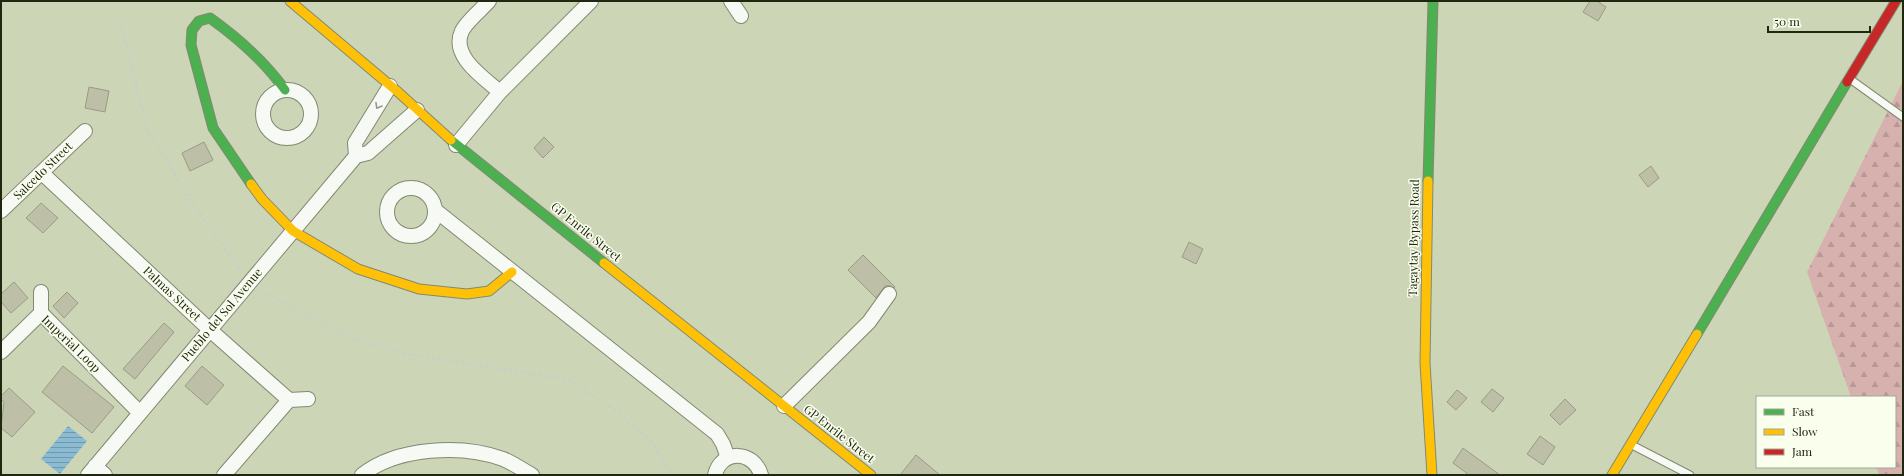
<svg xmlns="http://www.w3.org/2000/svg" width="1904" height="476" viewBox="0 0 1904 476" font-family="'Playfair Display',serif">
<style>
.forest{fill:url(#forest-firs)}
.water{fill:url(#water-rules)}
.building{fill:#bdc0a6;stroke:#999c83}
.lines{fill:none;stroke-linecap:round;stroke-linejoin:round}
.lane-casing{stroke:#828971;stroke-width:9}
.street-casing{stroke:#828971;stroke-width:16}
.fast-casing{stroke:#828971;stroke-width:11}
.slow-casing{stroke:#828971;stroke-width:11}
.jam-casing{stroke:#828971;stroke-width:11}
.path{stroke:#cbcec4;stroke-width:2.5;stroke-dasharray:3 3;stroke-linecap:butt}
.lane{stroke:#f7f9f4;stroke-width:7}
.street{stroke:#f7f9f4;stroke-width:14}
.fast{stroke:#4caf50;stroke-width:9}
.slow{stroke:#ffc107;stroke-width:9}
.jam{stroke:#c62828;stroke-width:9}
.oneway{stroke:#969a8d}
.labels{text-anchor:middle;stroke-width:3;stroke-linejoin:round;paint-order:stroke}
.street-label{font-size:12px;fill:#202710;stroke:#f9feed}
</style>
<defs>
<pattern id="forest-firs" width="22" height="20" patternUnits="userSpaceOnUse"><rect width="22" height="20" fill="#d7b1ae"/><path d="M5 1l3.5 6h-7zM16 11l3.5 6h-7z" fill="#b89895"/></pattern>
<pattern id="water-rules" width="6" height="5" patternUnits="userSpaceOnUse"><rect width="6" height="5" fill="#8abbd3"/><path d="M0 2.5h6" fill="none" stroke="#7098aa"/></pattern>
</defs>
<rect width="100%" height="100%" fill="#ccd6b6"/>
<path class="forest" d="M1903,81V475H1879L1876,467H1895V397H1851L1807,272Z"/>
<path class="water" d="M68,426L87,441L60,474L41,459Z"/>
<path class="building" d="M1590,1H1597L1606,7L1598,21L1583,12Z
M89,87L109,91L105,112L85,108Z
M544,137L554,147L543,158L534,148Z
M204,142L213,160L190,171L182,153Z
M1651,166L1659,178L1648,187L1639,175Z
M41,203L58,218L43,233L26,218Z
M1189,242L1203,249L1196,264L1182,257Z
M863,255L895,287L894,288L890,286H885L876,298L848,270Z
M14,282L28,298L11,313L1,302V294Z
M67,292L78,303L64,318L53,306Z
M164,323L174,332L135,379L123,369Z
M63,366L114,407L92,433L42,392Z
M202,366L224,385L207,405L185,386Z
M9,388L35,412L12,437L1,428L4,402L1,399V396Z
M1492,389L1504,398L1493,412L1481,402Z
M1457,390L1467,398L1456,410L1447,402Z
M1565,399L1576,410L1560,425L1550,415Z
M1540,436L1555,447L1543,465L1527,454Z
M1463,448L1500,475H1469L1453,463Z
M916,455L940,475H900Z"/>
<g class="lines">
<g class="lane-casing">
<path id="lane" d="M1850,79L1903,117
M1632,445L1690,475"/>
</g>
<g class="street-casing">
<path id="street" d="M489,1C482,9 466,22 462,31C450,56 484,78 500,92
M731,1L741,16
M263 114a24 24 0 1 1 48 0a24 24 0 1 1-48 0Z
M456,145L500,92L591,1
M356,156L355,143L390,86
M42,173L210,330L289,400L308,399
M387 212a24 24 0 1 1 48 0a24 24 0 1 1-48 0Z
M435,210L717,434L723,444L728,458
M1,211L85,131
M41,292V313
M41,313L140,413
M1,352L41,313
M784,406L869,322L889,294
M95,466L105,475
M88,475L356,156L368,153L417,110
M224,475L289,400
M362,475C397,447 462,444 503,459C513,463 523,470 532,475
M715,475C721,449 754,450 761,475"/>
</g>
<g class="fast-casing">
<path id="fast" d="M451,140L604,263
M1428,181L1433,1
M251,184L213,128L191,45L192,30L199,21L210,18C238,38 265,62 285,90
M1697,334L1847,82"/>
</g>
<g class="slow-casing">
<path id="slow" d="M290,1L398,92L451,140
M1428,181L1425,363L1432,475
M251,184L262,199L293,231L358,269L419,289L467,294L489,291L512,272
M604,263L871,475
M1612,475L1697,334"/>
</g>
<g class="jam-casing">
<path id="jam" d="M1847,82L1896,1"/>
</g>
<path class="path" d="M121,22L147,130L194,205L241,272
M260,291L351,338L401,353L570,380L614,409L653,443L672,475"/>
<use href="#lane" class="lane"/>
<use href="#street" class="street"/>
<use href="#fast" class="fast"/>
<use href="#slow" class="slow"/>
<use href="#jam" class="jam"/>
</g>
<defs><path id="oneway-chevron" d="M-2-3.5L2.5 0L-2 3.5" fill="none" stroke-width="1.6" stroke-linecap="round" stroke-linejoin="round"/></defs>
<use class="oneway" href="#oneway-chevron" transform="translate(378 106) rotate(120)"/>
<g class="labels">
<g class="street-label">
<text transform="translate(43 171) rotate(-44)" y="4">Salcedo Street</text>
<text transform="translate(586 232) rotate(39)" y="4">GP Enrile Street</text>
<text transform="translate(1414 238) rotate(-89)" y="4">Tagaytay Bypass Road</text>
<text transform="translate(172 294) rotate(43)" y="4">Palmas Street</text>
<text transform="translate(222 315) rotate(-50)" y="4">Pueblo del Sol Avenue</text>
<text transform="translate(71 344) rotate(44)" y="4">Imperial Loop</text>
<text transform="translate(839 434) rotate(38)" y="4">GP Enrile Street</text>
</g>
</g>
<rect width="1904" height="476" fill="none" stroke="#202710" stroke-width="4"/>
<rect x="1756" y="396" width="140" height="72" fill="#f9feed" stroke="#a2a895"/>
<rect x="1764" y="409" width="20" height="6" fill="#4caf50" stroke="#a2a895"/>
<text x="1792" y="416" font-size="12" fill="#202710">Fast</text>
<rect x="1764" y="429" width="20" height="6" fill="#ffc107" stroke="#a2a895"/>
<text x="1792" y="436" font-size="12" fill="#202710">Slow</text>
<rect x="1764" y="449" width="20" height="6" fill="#c62828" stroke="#a2a895"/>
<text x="1792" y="456" font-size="12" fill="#202710">Jam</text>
<path d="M1768 26v6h102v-6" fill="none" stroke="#202710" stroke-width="2"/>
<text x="1774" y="26" font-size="12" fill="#202710" stroke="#f9feed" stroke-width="3" paint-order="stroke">50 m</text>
</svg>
